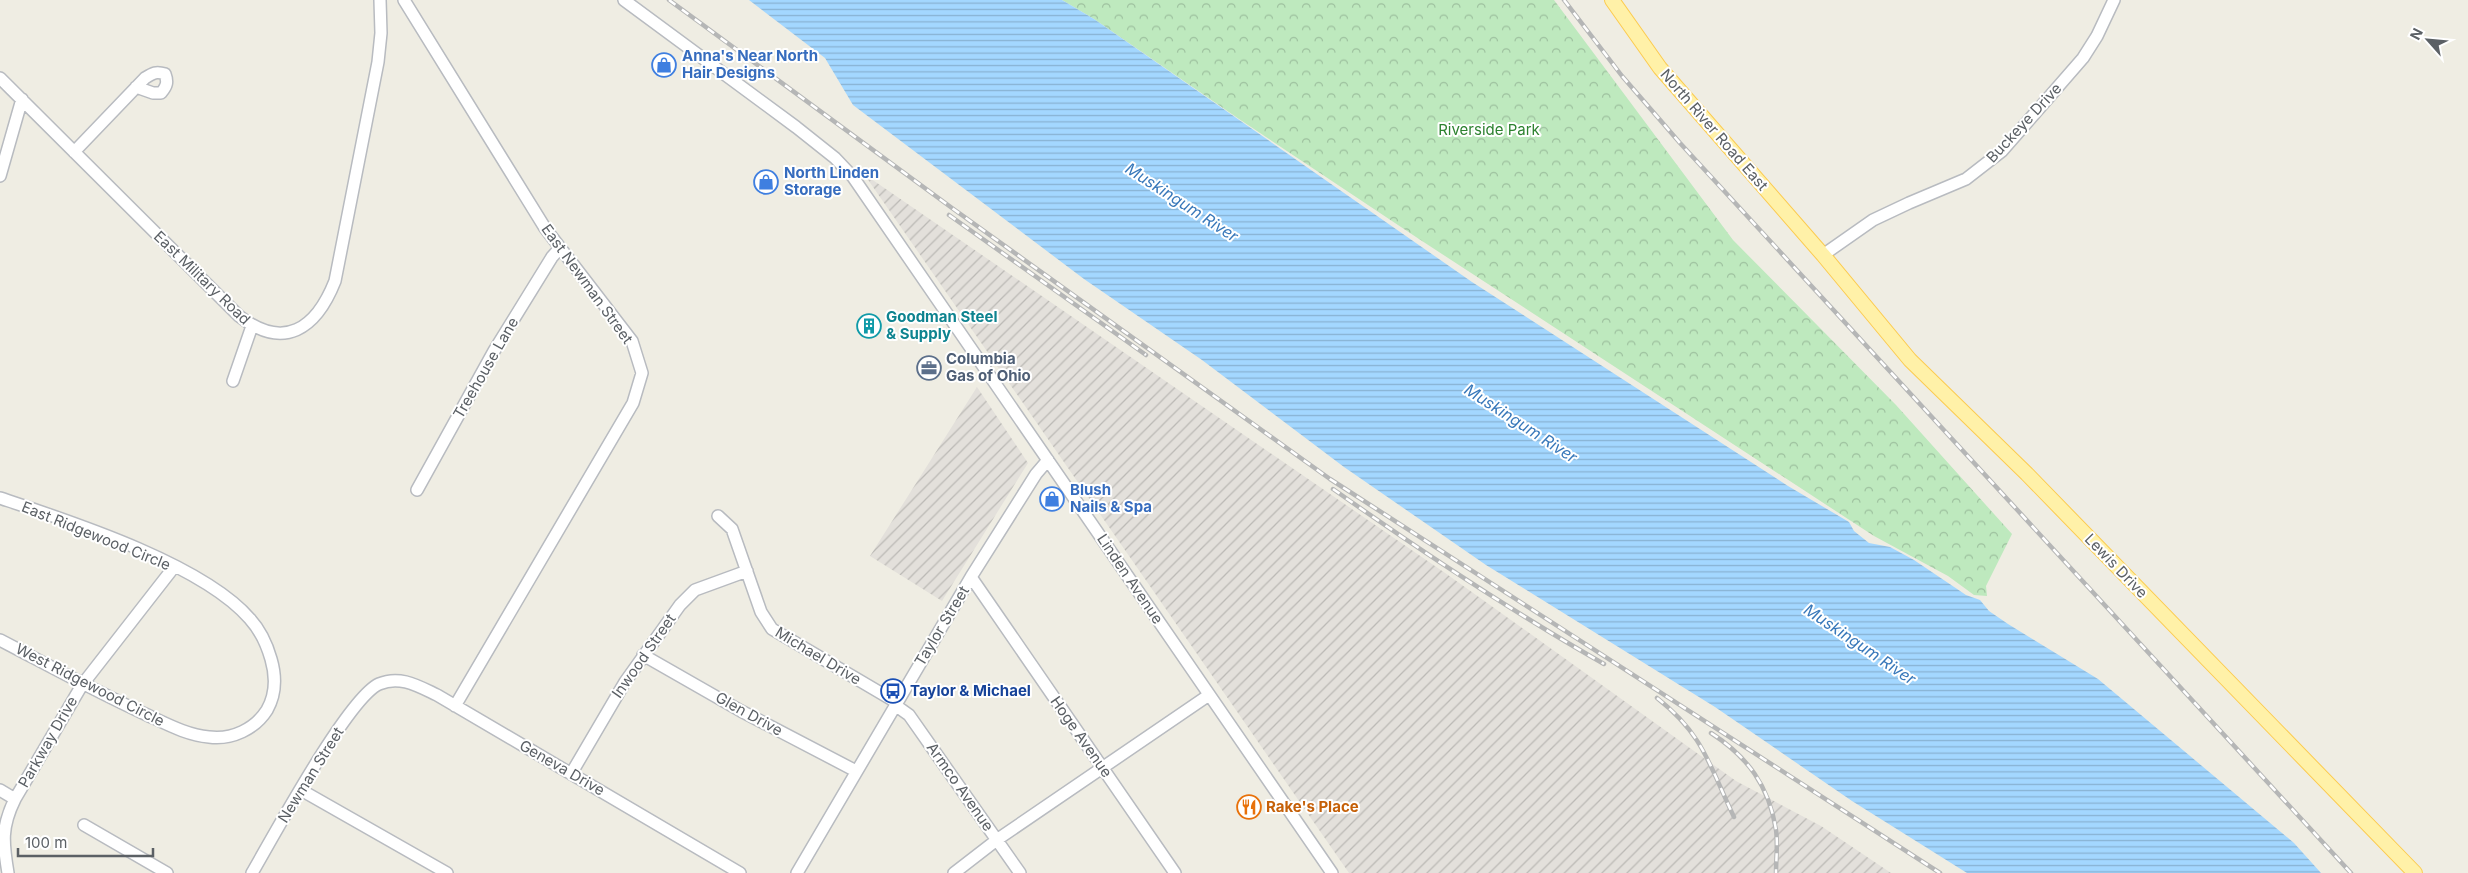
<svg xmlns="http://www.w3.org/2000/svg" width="2468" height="873" viewBox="0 0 2468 873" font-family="Inter,sans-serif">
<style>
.industrial{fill:url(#industrial-furrows)}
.park{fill:url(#park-crowns)}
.water{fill:url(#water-rules)}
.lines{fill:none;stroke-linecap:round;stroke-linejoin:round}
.minor-casing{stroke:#b8bbc0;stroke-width:14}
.major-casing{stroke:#fccb4f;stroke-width:16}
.minor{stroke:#fff;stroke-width:11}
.major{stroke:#fff1a8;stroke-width:14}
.rail-casing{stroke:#b5b6b6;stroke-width:4.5}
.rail{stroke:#fff;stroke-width:2.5;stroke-dasharray:8;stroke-linecap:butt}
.labels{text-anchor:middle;stroke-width:4;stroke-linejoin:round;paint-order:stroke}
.shop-label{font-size:15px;font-weight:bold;fill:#366cbe;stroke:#fff;text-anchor:start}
.street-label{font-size:15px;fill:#5b6065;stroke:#fff}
.park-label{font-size:15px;fill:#2d8230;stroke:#fff}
.culture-label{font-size:15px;font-weight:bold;fill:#0d838f;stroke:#fff;text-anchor:start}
.service-label{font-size:15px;font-weight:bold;fill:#4e5e75;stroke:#fff;text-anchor:start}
.transit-label{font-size:15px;font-weight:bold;fill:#164399;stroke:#fff;text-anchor:start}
.food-label{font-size:15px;font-weight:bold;fill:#c56008;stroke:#fff;text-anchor:start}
.water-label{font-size:16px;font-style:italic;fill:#3878ba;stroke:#fff}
</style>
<defs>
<pattern id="industrial-furrows" width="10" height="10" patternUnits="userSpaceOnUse" patternTransform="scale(1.25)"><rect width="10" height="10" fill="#e3e0db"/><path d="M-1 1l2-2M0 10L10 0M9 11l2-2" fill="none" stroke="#bbb9b5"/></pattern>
<pattern id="park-crowns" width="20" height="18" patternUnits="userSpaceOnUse" patternTransform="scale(1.25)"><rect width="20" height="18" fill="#bee9be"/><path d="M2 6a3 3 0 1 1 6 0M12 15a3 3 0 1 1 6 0" fill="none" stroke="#9dc09e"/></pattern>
<pattern id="water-rules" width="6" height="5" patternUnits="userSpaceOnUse" patternTransform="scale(1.25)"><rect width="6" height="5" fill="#a3d7ff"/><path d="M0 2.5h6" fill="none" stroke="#88b2d2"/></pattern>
</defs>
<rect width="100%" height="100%" fill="#efede3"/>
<path class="industrial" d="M864,174L1448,575L1736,781L1821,826L1891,873H1349Z
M977,387L1028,463L942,601L870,556Z"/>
<path class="park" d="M1062,0H1554L1733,240L1896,405L2012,534L1986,586L1987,596L1974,595L1948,576L1874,536L1419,239L1239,119L1094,19Z"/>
<path class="water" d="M749,0H1062L1094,19L1472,282L1788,486L1849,522L1854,531L1869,543L1890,547L1914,560L1966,595L1980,600L1989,611L2008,624L2098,679L2294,843L2321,873H1967L1852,801L1715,707L1486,565L1344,467L1202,360L1084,279L853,105L825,58Z"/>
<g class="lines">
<g class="minor-casing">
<path id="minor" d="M404,0L545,228L632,341L642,373L633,403L455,706
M624,0L796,127L835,158L853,177L1332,873
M0,78L239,316C284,351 316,329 335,281L378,62L381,33L380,0
M74,152L145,78C153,73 156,71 165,74C168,82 167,86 161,93H153L136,87
M0,176L22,99
M1823,255L1873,220L1909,203L1966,179L2002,151L2083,58L2097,36L2114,0
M233,381L252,326
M417,490L494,351L552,257L560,248
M0,498C69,521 203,564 250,619C260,630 267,645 271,659C276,676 276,694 267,710C255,729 232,740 209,737C186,735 165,723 145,714C95,691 48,665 0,640
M718,516L732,529L761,612L772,629L896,702
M971,577L1175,873
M643,655L741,711L856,771
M895,705L909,715L1020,873
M571,774L625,682L680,605L695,590L747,571
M0,790L15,799C1,827 3,843 8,873
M301,790L447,873
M15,799L82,685L174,567
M84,825L167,873
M252,873C273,837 348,698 379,684C400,675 418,686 437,695L740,873
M797,873L971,577L1036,474L1048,460
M954,873L998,839L1209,695"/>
</g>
<g class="major-casing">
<path id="major" d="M1612,0L1660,68L1823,255L1910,360L2027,474L2415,873"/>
</g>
<use href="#minor" class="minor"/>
<use href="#major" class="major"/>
<g class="rail-casing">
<path id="rail" d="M669,0L952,208L1330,479L1940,873
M1564,0L1622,76L1680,143L2351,873
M949,215L1146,355
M1333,489C1421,551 1511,611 1604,664
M1657,698C1704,735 1709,765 1734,817
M1711,733C1748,757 1769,786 1776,830C1778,844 1776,859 1776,873"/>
</g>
<use href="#rail" class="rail"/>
</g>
<defs>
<g id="shop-ring" transform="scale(1.25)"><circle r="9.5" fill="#fff" stroke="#3f7fe0" stroke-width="1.5"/><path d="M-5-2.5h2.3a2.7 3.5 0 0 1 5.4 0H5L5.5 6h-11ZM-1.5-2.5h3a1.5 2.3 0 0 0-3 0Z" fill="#3f7fe0"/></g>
<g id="building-ring" transform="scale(1.25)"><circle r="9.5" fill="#fff" stroke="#0f9aa8" stroke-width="1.5"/><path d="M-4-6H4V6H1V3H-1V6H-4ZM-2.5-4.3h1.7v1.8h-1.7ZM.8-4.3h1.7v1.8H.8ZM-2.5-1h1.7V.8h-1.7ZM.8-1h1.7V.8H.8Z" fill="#0f9aa8"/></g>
<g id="office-ring" transform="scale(1.25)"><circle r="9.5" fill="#fff" stroke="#5c6f8a" stroke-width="1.5"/><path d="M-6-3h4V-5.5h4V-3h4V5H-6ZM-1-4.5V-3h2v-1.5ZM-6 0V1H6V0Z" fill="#5c6f8a"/></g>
<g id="bus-ring" transform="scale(1.25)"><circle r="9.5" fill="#fff" stroke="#1a4fb4" stroke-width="1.5"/><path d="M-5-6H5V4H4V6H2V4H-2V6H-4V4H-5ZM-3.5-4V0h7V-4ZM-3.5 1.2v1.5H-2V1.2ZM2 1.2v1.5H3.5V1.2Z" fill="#1a4fb4"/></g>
<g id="restaurant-ring" transform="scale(1.25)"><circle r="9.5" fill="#fff" stroke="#e8710a" stroke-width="1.5"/><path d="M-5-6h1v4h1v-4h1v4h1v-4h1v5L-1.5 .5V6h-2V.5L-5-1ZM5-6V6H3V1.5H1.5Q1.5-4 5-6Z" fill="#e8710a"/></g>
</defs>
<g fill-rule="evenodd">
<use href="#shop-ring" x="664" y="65"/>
<use href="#shop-ring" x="766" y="182"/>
<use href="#building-ring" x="869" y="326"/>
<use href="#office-ring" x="929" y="368"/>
<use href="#shop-ring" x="1052" y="499"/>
<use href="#bus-ring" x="893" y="691"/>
<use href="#restaurant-ring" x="1249" y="807"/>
</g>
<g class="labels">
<g class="shop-label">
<text x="682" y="61">Anna's Near North<tspan x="682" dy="17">Hair Designs</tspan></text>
<text x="784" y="178">North Linden<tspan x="784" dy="17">Storage</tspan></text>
<text x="1070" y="495">Blush<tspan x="1070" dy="17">Nails &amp; Spa</tspan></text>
</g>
<g class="street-label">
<text transform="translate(2024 123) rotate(-47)" y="5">Buckeye Drive</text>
<text transform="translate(1714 130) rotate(49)" y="5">North River Road East</text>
<text transform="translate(202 278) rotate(44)" y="5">East Military Road</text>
<text transform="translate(587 284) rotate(54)" y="5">East Newman Street</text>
<text transform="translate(486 368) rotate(-60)" y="5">Treehouse Lane</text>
<text transform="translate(96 536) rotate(22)" y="5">East Ridgewood Circle</text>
<text transform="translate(2116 566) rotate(46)" y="5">Lewis Drive</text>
<text transform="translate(1130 579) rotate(56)" y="5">Linden Avenue</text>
<text transform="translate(942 626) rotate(-59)" y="5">Taylor Street</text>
<text transform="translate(644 656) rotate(-55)" y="5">Inwood Street</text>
<text transform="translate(818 656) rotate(31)" y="5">Michael Drive</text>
<text transform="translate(90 685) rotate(27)" y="5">West Ridgewood Circle</text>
<text transform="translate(749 714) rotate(29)" y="5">Glen Drive</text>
<text transform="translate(1081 737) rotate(55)" y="5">Hoge Avenue</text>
<text transform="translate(48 742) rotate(-60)" y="5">Parkway Drive</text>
<text transform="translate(562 768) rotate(30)" y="5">Geneva Drive</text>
<text transform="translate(311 775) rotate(-58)" y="5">Newman Street</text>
<text transform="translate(960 787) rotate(55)" y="5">Armco Avenue</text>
</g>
<g class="park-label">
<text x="1489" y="135">Riverside Park</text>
</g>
<g class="culture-label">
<text x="886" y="322">Goodman Steel<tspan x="886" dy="17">&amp; Supply</tspan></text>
</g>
<g class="service-label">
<text x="946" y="364">Columbia<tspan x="946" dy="17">Gas of Ohio</tspan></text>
</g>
<g class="transit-label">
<text x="910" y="696">Taylor &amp; Michael</text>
</g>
<g class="food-label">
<text x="1266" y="812">Rake's Place</text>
</g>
<g class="water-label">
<text transform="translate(1182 202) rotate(33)" y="6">Muskingum River</text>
<text transform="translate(1521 423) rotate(33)" y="6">Muskingum River</text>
<text transform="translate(1860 644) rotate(34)" y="6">Muskingum River</text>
</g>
</g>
<g transform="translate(2428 40) rotate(297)" stroke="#ffffff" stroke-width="4" paint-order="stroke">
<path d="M0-4L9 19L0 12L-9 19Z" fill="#5b6065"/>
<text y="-8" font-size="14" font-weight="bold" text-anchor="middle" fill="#5b6065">N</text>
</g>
<path d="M18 848v8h135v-8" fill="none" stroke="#5b6065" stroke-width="2.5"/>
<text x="25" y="848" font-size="15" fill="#5b6065" stroke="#ffffff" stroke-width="4" paint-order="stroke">100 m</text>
</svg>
